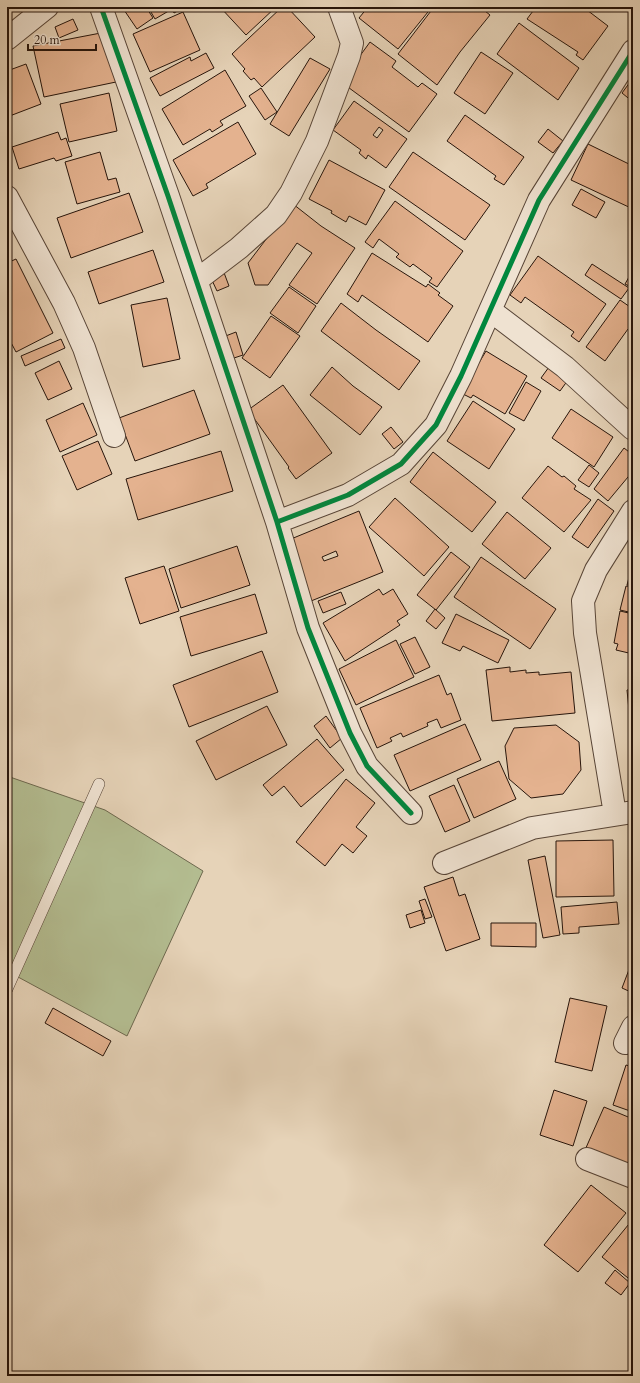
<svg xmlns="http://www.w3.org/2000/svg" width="640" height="1383" viewBox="0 0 640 1383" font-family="Cardo,serif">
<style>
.green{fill:#b3bc90;stroke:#6d684e}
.building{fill:#e4b28f;stroke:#27150b;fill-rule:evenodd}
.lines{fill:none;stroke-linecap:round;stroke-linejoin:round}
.lane-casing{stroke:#574436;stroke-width:12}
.street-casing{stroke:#574436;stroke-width:24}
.lane{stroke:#efe2d1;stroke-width:11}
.street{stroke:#efe2d1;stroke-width:22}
.cycleway-casing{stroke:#efe2d1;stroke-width:8}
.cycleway{stroke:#00873e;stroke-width:5}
</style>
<rect width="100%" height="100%" fill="#e6d3b8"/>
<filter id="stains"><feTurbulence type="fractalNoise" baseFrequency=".005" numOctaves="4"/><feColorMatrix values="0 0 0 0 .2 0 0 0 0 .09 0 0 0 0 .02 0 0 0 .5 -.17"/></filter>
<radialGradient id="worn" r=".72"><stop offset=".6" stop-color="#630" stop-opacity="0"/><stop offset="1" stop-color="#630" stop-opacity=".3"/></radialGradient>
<path class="green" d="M7,776L105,810L203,871L127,1036L7,971Z"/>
<path class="building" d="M122,7H146L153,18L137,29Z
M148,7H185L174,13L172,9L155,19Z
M220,7H276L246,35Z
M282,7H287L315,37L262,87L254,78L251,80L243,71L245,69L232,54Z
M368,7H432L398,49L359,18Z
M434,7H480L490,15L460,52L437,85L398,54Z
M536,7H583L608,26L583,60L576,55L578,52L527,19Z
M183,12L200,50L150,72L133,34Z
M73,19L78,30L59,38L55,27Z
M519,23L579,68L558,100L497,54Z
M106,32L116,82L44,97L33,46Z
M370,42L396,61L392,67L418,87L422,83L437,94L409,132L341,82Z
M481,52L513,73L485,114L454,93Z
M206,53L214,68L160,96L150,78L190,57L191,61Z
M310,58L330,69L289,136L270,124Z
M26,64L41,104L7,117V71Z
M225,70L246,106L220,121L223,125L212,132L210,129L183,145L162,109Z
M633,78V102L622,93Z
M261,88L277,112L265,120L249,96Z
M109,93L117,131L69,142L60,104Z
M354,101L407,139L386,168L368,155L366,159L359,153L361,150L333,130ZM379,127L383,130L377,138L373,135Z
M465,115L524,157L504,185L494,179L496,176L447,141Z
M238,122L256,154L206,184L208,188L193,196L173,160Z
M548,129L563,141L553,153L538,142Z
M58,132L61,140L66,138L72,156L56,161L54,158L19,169L12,147Z
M588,144L633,166V209L571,180Z
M100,152L108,180L116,178L120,192L77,204L65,162Z
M413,152L490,205L465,240L389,187Z
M329,160L385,190L366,225L349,216L346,222L331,213L332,211L309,199Z
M581,189L605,202L596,218L572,205Z
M129,193L143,232L71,258L57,218Z
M395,201L463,251L437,287L429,282L432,278L413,264L410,267L396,257L399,254L379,239L373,248L365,242Z
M293,204L321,226L355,248L317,304L289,285L312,253L297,243L268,285H255L248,263Z
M153,250L164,282L99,304L88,272Z
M372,253L426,287L428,284L440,293L438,295L453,306L428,342L362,295L358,302L347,294Z
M538,256L606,304L579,342L571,336L574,332L525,297L521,303L510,295Z
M16,259L53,333L16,352L7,335V263Z
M592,264L629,288L621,299L585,275Z
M223,270L229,286L217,291L210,276Z
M633,270V288L625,284Z
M289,287L316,306L298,333L270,313Z
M167,298L180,359L143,367L131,305Z
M620,300L633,309V332L628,329L605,361L586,347Z
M341,303L376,330L420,361L399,390L321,331Z
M271,316L300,336L270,378L242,358Z
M236,332L243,355L231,359L223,337Z
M61,339L65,348L25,366L21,356Z
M486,351L527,376L505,414L473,395L471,398L461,393Z
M59,361L72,389L48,400L35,373Z
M332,367L353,386L382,407L360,435L310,395Z
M549,367L568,380L560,391L541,378Z
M526,382L541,391L524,421L509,413Z
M283,385L332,453L296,479L288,468L289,467L248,410Z
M194,390L210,434L135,461L119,418Z
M473,401L515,429L489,469L447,441Z
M83,403L97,435L60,452L46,420Z
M571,409L613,437L594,467L552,438Z
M391,427L403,442L394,449L382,434Z
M98,441L112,474L77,490L62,456Z
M624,448L633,455V471L608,501L594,489Z
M221,451L233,491L138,520L126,479Z
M433,452L496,502L472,532L410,482Z
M589,465L599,473L589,487L578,480Z
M548,466L562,477L564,476L576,486L574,489L591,500L564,532L522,498Z
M395,498L449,547L424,576L369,527Z
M598,499L614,511L588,548L572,537Z
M359,511L383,572L311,601L291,539ZM336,551L338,556L324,561L322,557Z
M507,512L551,548L525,579L482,544Z
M237,546L250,585L181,608L169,569Z
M451,552L470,567L436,610L417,595Z
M481,557L556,609L530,649L454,597Z
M633,562V586L627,585Z
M164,566L179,611L140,624L125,578Z
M626,586L633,587V613L620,610Z
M379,589L383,595L393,589L408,614L397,621L400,625L345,661L323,623Z
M341,592L346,604L323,613L318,601Z
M255,594L267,633L191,656L180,617Z
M435,609L445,618L436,629L426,621Z
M620,611L633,614V654L616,650L618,644L614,643Z
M456,614L509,640L498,663L463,646L460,651L442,643Z
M415,637L430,667L415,674L400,644Z
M396,640L414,677L356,705L339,669Z
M262,651L278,692L189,727L173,685Z
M510,667V672L526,670V673L539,672V675L571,672L575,713L492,721L486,670Z
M439,675L447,695L451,693L461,720L441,728L437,719L427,723L428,726L403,737L401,733L390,738L392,741L377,748L360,708Z
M633,689V751L627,690Z
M267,706L287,745L216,780L196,741Z
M326,716L342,738L330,748L314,726Z
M465,724L481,760L410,791L394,755Z
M556,725L579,742L581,770L563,794L531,798L509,779L505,746L514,728Z
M317,739L344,770L301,807L284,786L272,796L263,785Z
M499,761L516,799L474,818L457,779Z
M346,779L375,803L356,827L367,836L353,853L342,844L325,866L296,842Z
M454,785L470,821L445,832L429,796Z
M613,840L614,896L556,897V841Z
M545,856L560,935L543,938L528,860Z
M453,877L459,896L465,894L480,939L446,951L424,887Z
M425,899L432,917L425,919L419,901Z
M617,902L619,924L579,927V933L563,934L561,907Z
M421,910L425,923L410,928L406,915Z
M491,923H536V947L491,946Z
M633,959V993L622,988Z
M570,998L607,1006L592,1071L555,1062Z
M53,1008L111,1041L103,1056L45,1023Z
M626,1065L633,1067V1112L613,1105Z
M554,1090L587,1101L573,1146L540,1135Z
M604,1107L633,1119V1171L585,1150Z
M591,1185L626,1213L578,1272L544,1245Z
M633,1219V1282L602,1257Z
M615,1270L630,1283L621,1295L605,1283Z"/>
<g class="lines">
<g class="lane-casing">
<path id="lane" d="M7,989L99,784"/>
</g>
<g class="street-casing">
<path id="street" d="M101,7L168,196L277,522L308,628L350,733L367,766L411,813
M7,39L47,7
M7,197L64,303L84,348L114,436
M197,280L239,248L276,215L291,193L317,141L349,56L352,43L339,7
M491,311L565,367L633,429
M277,522L348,495L401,464L436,425L461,376L539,200L633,51
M615,814L585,633L583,601L596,570L633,511
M444,863L532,828L633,812
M625,1043L633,1027
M587,1159L633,1177"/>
</g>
<use href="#lane" class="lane"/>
<use href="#street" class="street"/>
<g class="cycleway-casing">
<path id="cycleway" d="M101,7L168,196L277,522L308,628L350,733L367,766L411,813
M277,522L348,495L401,464L436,425L461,376L539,200L633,51"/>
</g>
<use href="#cycleway" class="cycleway"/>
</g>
<rect width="640" height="1383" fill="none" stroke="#e6d3b8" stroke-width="24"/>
<rect x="8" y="8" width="624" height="1367" fill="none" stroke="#27150b" stroke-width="2"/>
<rect x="12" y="12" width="616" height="1359" fill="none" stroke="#27150b"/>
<path d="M28 44v6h68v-6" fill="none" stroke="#27150b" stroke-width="2"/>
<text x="34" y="44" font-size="12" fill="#27150b" stroke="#efe2d1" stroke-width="3" paint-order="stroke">20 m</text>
<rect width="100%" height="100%" filter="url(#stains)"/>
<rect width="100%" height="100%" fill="url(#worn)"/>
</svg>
